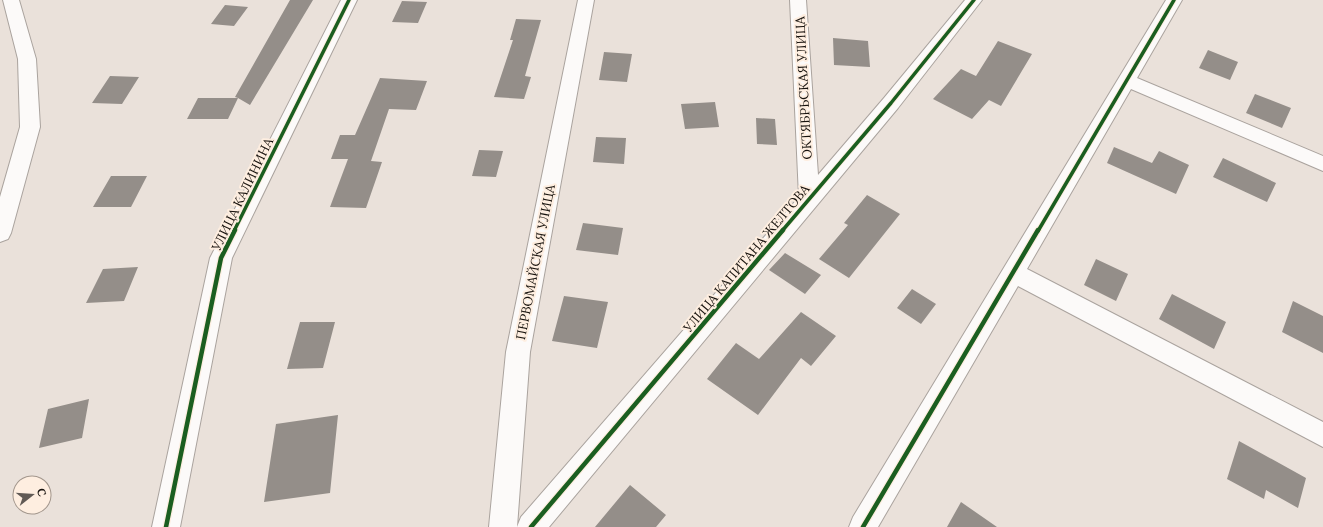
<svg xmlns="http://www.w3.org/2000/svg" width="1323" height="527" viewBox="0 0 1323 527" font-family="Lora,serif">
<style>
.building{fill:#948e89}
.lines{fill:none;stroke-linecap:round;stroke-linejoin:round}
.street-casing{stroke:#aaa39e;stroke-width:2}
.street{fill:#fcfaf9;fill-rule:evenodd}
.cycleway-far1-casing{stroke:#feeee0;stroke-width:5.5}
.cycleway-casing{stroke:#feeee0;stroke-width:7}
.cycleway-far1{stroke:#1b5e20;stroke-width:3.5}
.cycleway{stroke:#1b5e20;stroke-width:4.5}
.labels{text-anchor:middle;stroke-width:4;stroke-linejoin:round;paint-order:stroke}
.street-label{font-size:13px;fill:#17120d;stroke:#feeee0}
</style>
<rect width="100%" height="100%" fill="#eae1da"/>
<path class="building" d="M290,0H313L250,105L238,98L228,119H187L198,98H238L235,97Z
M402,1L427,2L418,23L392,22Z
M225,5L248,7L234,26L211,24Z
M516,19L541,20L525,76L531,77L524,99L494,97L513,40H510Z
M833,38L868,41L870,67L834,65Z
M998,41L1032,54L1001,106L989,100L972,119L933,99L961,69L976,76Z
M1208,50L1238,62L1230,80L1199,68Z
M604,52L632,54L627,82L599,80Z
M110,76L139,77L122,104L92,103Z
M380,78L427,81L416,110L389,109L371,161L382,162L366,208L330,207L348,159H331L340,135H355Z
M1255,94L1291,108L1282,128L1246,113Z
M715,102L719,127L685,129L681,104Z
M756,118L775,119L777,145L757,144Z
M596,137L626,138L624,164L593,162Z
M1114,147L1152,163L1159,151L1189,165L1176,194L1107,163Z
M479,150L503,151L496,177L472,176Z
M1223,158L1276,183L1267,202L1213,177Z
M111,176H147L131,207H93Z
M867,195L900,214L849,278L819,259L848,225L844,223Z
M583,223L623,228L618,255L576,250Z
M785,253L821,275L805,294L769,270Z
M1096,259L1128,274L1116,301L1084,285Z
M138,267L124,301L86,303L103,269Z
M912,289L936,304L921,324L897,308Z
M1172,294L1226,322L1214,349L1159,319Z
M564,296L608,302L597,348L552,341Z
M1293,301L1323,316V353L1282,332Z
M801,312L836,336L811,366L801,358L758,415L707,379L736,343L759,359Z
M300,322H335L323,368L287,369Z
M89,399L82,438L39,448L48,409Z
M338,415L330,493L264,502L276,424Z
M1239,441L1306,478L1298,508L1266,490L1264,499L1227,479Z
M630,485L666,515L656,527H595Z
M961,502L997,527H947Z"/>
<g class="lines">
<g class="street-casing">
<path id="street" d="M3,0H19L36,59L40,127L11,233L8,239L0,242V197L20,127L18,59Z
M341,0H357L232,258L180,527H152L210,258Z
M578,0H594L530,352L517,527H489L506,352Z
M790,0H806L818,175L884,98L965,0H982L898,108L549,527H517L521,517L799,197Z
M1166,0H1182L1137,78L1323,156V171L1131,89L1027,269L1323,422V447L1018,286L878,527H849L853,517Z"/>
</g>
<use href="#street" class="street"/>
<g class="cycleway-far1-casing">
<path id="cycleway-far1" d="M234,231L349,0
M782,231L891,103L974,0
M1038,231L1174,0"/>
</g>
<g class="cycleway-casing">
<path id="cycleway" d="M166,527L221,258L235,230
M531,527L783,230
M863,527L1038,230"/>
</g>
<use href="#cycleway-far1" class="cycleway-far1"/>
<use href="#cycleway" class="cycleway"/>
</g>
<g class="labels">
<g class="street-label">
<text transform="translate(803 88) rotate(-93)" y="5">ОКТЯБРЬСКАЯ УЛИЦА</text>
<text transform="translate(242 194) rotate(-64)" y="5">УЛИЦА КАЛИНИНА</text>
<text transform="translate(746 258) rotate(-50)" y="5">УЛИЦА КАПИТАНА ЖЕЛТОВА</text>
<text transform="translate(535 262) rotate(-79)" y="5">ПЕРВОМАЙСКАЯ УЛИЦА</text>
</g>
</g>
<g transform="translate(32 495) rotate(73)"><circle r="19" fill="#feeee0" stroke="#a2968c"/>
<path d="M0-3L7 15L0 10L-7 15Z" fill="#615a55"/>
<text y="-6" font-size="11" font-weight="bold" text-anchor="middle" fill="#17120d">С</text>
</g>
</svg>
